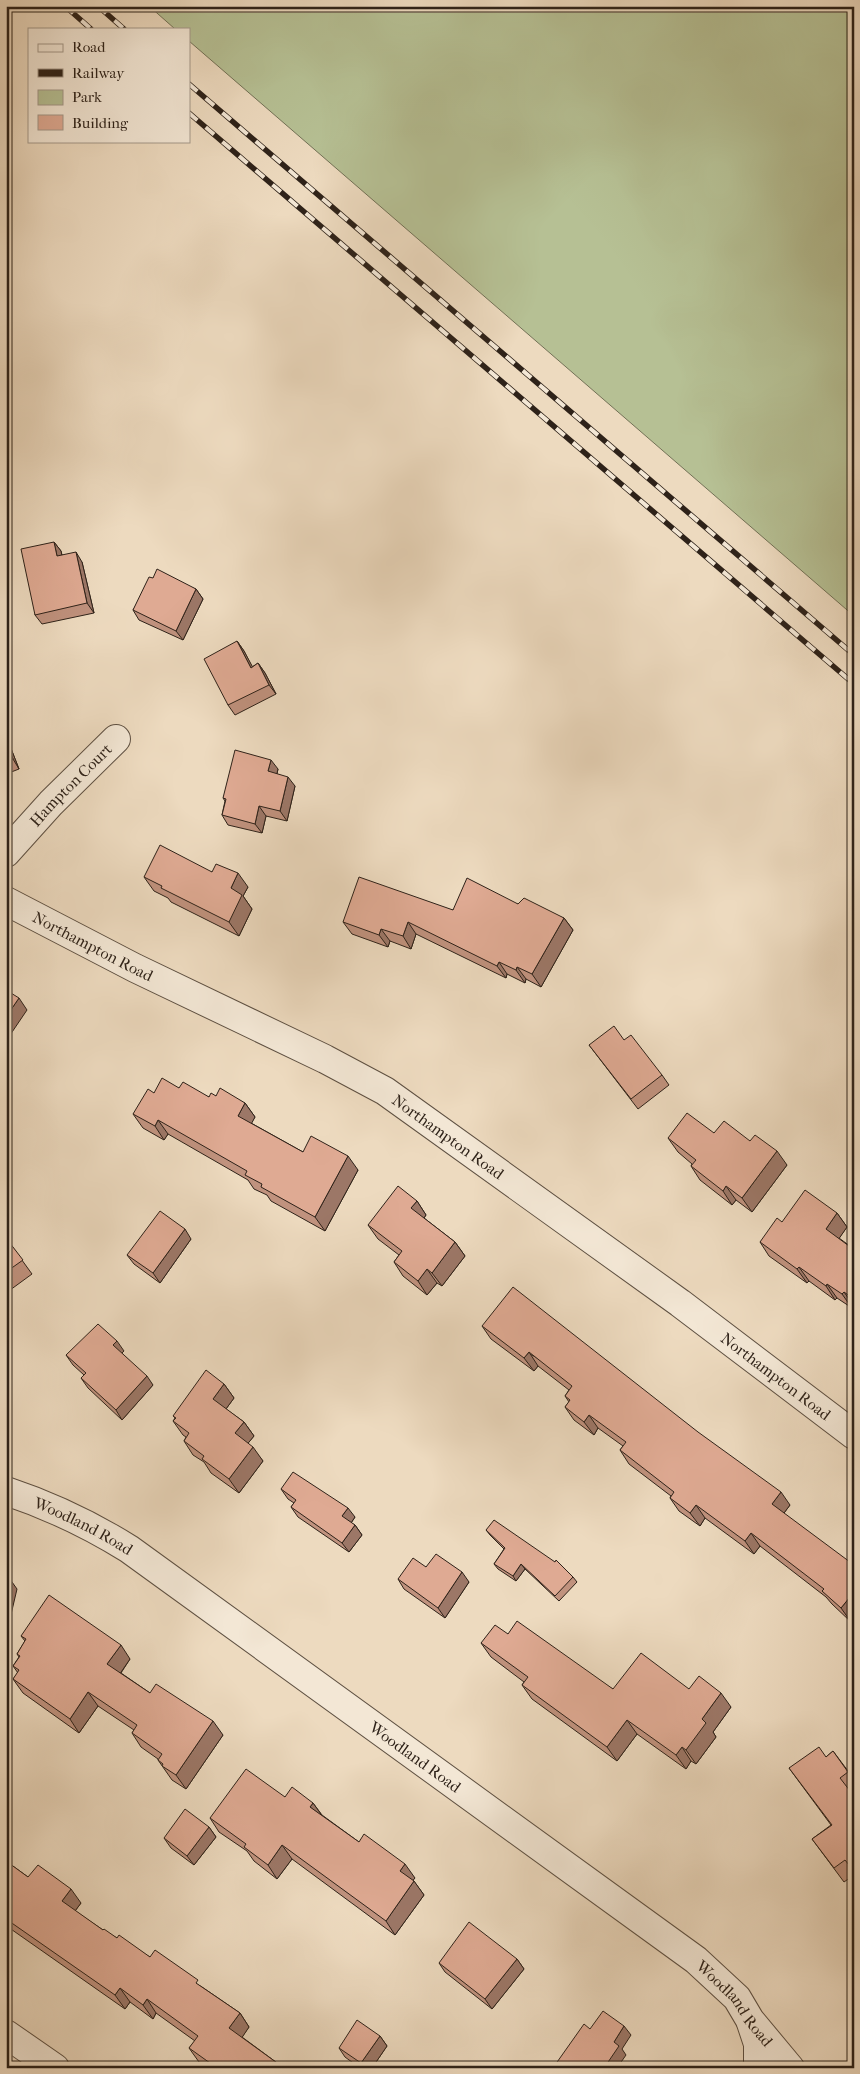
<svg xmlns="http://www.w3.org/2000/svg" width="860" height="2074" viewBox="0 0 860 2074" font-family="'IM FELL French Canon',serif">
<style>
.green{fill:#b6c094;stroke:#727156}
.lines{fill:none;stroke-linecap:round;stroke-linejoin:round}
.minor-casing{stroke:#5e5042;stroke-width:30}
.minor{stroke:#f3e7d5;stroke-width:28}
.rail-casing{stroke:#2e2219;stroke-width:5.5}
.rail{stroke:#f3e7d5;stroke-width:4;stroke-dasharray:11;stroke-linecap:butt}
.wall{fill:#c0927e;stroke:#2e2219}
.shaded-wall{fill:#9c7767;stroke:#2e2219}
.building{fill:#dfaa93;stroke:#2e2219}
.labels{text-anchor:middle;stroke-width:4;stroke-linejoin:round;paint-order:stroke}
.street-label{font-size:16px;fill:#2e2219;stroke:#f3e7d5}
</style>
<rect width="100%" height="100%" fill="#eddabf"/>
<filter id="stains"><feTurbulence type="fractalNoise" baseFrequency=".004" numOctaves="4"/><feColorMatrix values="0 0 0 0 .2 0 0 0 0 .09 0 0 0 0 .02 0 0 0 .5 -.17"/></filter>
<radialGradient id="worn" r=".72"><stop offset=".6" stop-color="#630" stop-opacity="0"/><stop offset="1" stop-color="#630" stop-opacity=".3"/></radialGradient>
<path class="green" d="M149,6H854V616L189,41V29H175Z"/>
<g class="lines">
<g class="minor-casing">
<g id="minor">
<path id="s1" d="M6,853L51,803L116,739"/>
<path id="s2" d="M6,901L135,968L325,1059L385,1091L680,1303L854,1435"/>
<path id="s3" d="M6,1491C51,1506 89,1524 129,1549L696,1960L737,1998L750,2020L790,2068"/>
<path d="M751,2023L758,2044V2068"/>
<path d="M6,2034L55,2068"/>
</g>
</g>
<use href="#minor" class="minor"/>
<g class="rail-casing">
<path id="rail" d="M65,6L91,29
M98,6L124,29
M189,84L854,655
M189,113L854,684"/>
</g>
<use href="#rail" class="rail"/>
</g>
<path class="wall" d="M54,542L61,551L62,555L82,562L94,613L42,624L35,615Z
M153,578L196,589L203,599L183,640L139,620L133,610Z
M237,641L244,651L252,667L258,663L265,673L276,694L235,715L228,705Z
M6,741L10,746L19,769L6,774Z
M278,769L277,774L295,786L287,821L266,816L262,833L228,825L222,815L225,801L223,798Z
M212,872L248,887L243,896L252,909L239,936L171,902L168,898L154,891L144,877Z
M518,904L564,918L573,930L541,987L526,979L525,983L507,974L506,978L416,934L411,949L390,941L388,947L352,934L343,922L453,910Z
M624,1040L662,1075L669,1085L638,1109L589,1045Z
M179,1088L209,1097L216,1096L245,1103L255,1117L251,1123L303,1152L358,1170L325,1231L271,1201L267,1195L254,1189L248,1180L168,1134L164,1140L143,1128L133,1114L154,1093Z
M714,1133L750,1141L787,1165L752,1212L736,1200L732,1205L700,1180L691,1166L692,1164L678,1152L668,1138Z
M417,1201L426,1215L424,1218L455,1242L465,1256L442,1286L437,1283L427,1295L403,1276L394,1262L399,1255L378,1239L368,1225Z
M837,1213L847,1227L839,1238L854,1249V1306L852,1308L837,1298L835,1300L809,1281L807,1283L769,1256L760,1242L782,1222Z
M6,1238L32,1274L6,1293Z
M191,1239L160,1283L134,1264L127,1255Z
M482,1326L790,1505L784,1513L851,1622L832,1604L826,1597L760,1546L754,1554L705,1518L700,1526L679,1511L670,1498L671,1496L629,1464L620,1450L623,1446L598,1428L594,1435L574,1420L565,1407L569,1402L565,1396L569,1390L538,1366L534,1371L491,1339Z
M124,1351L122,1353L153,1385L122,1420L88,1388L81,1378L84,1375L73,1365L66,1355Z
M224,1384L234,1398L226,1409L244,1422L254,1436L248,1443L263,1461L239,1493L211,1473L204,1462L193,1455L184,1441L186,1437L183,1435L173,1421L175,1418L173,1416Z
M281,1489L355,1517L351,1523L355,1525L362,1535L349,1552L298,1517L291,1507L294,1503L288,1499Z
M486,1530L573,1577L577,1582L559,1601L525,1569L516,1581L498,1569L494,1564L504,1549L490,1535Z
M426,1567L469,1582L445,1618L404,1589L398,1579Z
M508,1634L613,1689H689L731,1707L713,1732L716,1737L696,1764L691,1761L686,1769L637,1734L617,1761L532,1699L522,1685L524,1682L491,1657L481,1643Z
M21,1636L130,1659L121,1673L150,1693L223,1735L186,1789L172,1780L158,1760V1759L141,1747L132,1733L134,1730L98,1706L79,1733L23,1693L13,1679L18,1673L13,1666L19,1657L17,1654L25,1641Z
M833,1751L854,1779V1789L850,1791L854,1796V1875L844,1882L812,1839L831,1825L789,1768L826,1757Z
M285,1797L313,1803L322,1815L359,1842L415,1878L413,1880L424,1895L395,1935L292,1859L277,1879L254,1861L247,1851L219,1832L210,1818Z
M209,1827L216,1837L194,1865L171,1848L164,1838Z
M6,1861L28,1877L81,1903L75,1911L103,1930L202,1987L240,2013L249,2027L242,2037L284,2068H207L199,2062L189,2048L195,2041L156,2013L153,2019L130,2002L125,2009L8,1927L6,1924Z
M517,1959L524,1969L492,2009L445,1972L439,1963Z
M380,2036L387,2046L372,2068H360L345,2057L339,2048Z"/>
<path class="shaded-wall" d="M54,542L61,551L64,566L57,556Z
M76,552L82,562L94,613L87,603Z
M196,589L203,599L183,640L176,631Z
M237,641L244,651L258,677L251,668Z
M258,663L265,673L276,694L269,685Z
M6,741L10,746L19,769L13,759L6,744Z
M271,760L278,769L275,781L268,771Z
M288,777L295,786L287,821L280,811Z
M259,806L266,816L262,833L255,824Z
M238,873L248,887L243,896L252,909L239,936L229,922L231,888Z
M564,918L573,930L541,987L532,974Z
M408,922L416,934L411,949L403,936Z
M381,929L390,941L388,947L379,935Z
M499,962L507,974L506,978L497,966Z
M517,967L526,979L525,983L516,970Z
M19,998L27,1010L6,1041V1017Z
M245,1103L255,1117L248,1130L238,1116Z
M158,1120L168,1134L164,1140L155,1126Z
M777,1151L787,1165L752,1212L742,1198Z
M348,1156L358,1170L325,1231L315,1217Z
M726,1186L736,1200L732,1205L723,1191Z
M417,1201L426,1215L421,1222L411,1208Z
M837,1213L847,1227L836,1243L826,1229Z
M185,1229L191,1239L160,1283L153,1273Z
M455,1242L465,1256L442,1286L432,1273Z
M799,1267L809,1281L807,1283L797,1269Z
M427,1269L437,1283L427,1295L418,1281Z
M827,1284L837,1298L835,1300L826,1286Z
M844,1292L854,1306L852,1308L842,1294Z
M117,1341L124,1351L120,1355L113,1345Z
M529,1352L538,1366L534,1371L524,1358Z
M147,1376L153,1385L122,1420L116,1410Z
M224,1384L234,1398L223,1413L213,1399Z
M589,1415L598,1428L594,1435L584,1422Z
M244,1422L254,1436L245,1447L235,1433Z
M253,1447L263,1461L239,1493L229,1479Z
M781,1492L790,1505L781,1517L772,1504Z
M696,1505L705,1518L700,1526L690,1513Z
M348,1508L355,1517L349,1526L342,1516Z
M355,1525L362,1535L349,1552L342,1543Z
M751,1533L760,1546L754,1554L745,1541Z
M521,1564L525,1569L516,1581L513,1576Z
M462,1572L469,1582L445,1618L438,1608Z
M7,1575L17,1589L9,1623L6,1618V1579Z
M854,1592V1617L851,1622L841,1608Z
M121,1645L130,1659L117,1678L107,1664Z
M88,1692L98,1706L79,1733L70,1719Z
M721,1693L731,1707L713,1732L716,1737L696,1764L686,1750L702,1719Z
M627,1720L637,1734L617,1761L607,1747Z
M213,1721L223,1735L186,1789L176,1775Z
M682,1747L691,1761L686,1769L676,1755Z
M313,1803L323,1817L310,1807Z
M209,1827L216,1837L194,1865L187,1856Z
M282,1845L292,1859L277,1879L268,1865Z
M405,1864L415,1878L410,1884L400,1871Z
M414,1881L424,1895L395,1935L386,1921Z
M71,1889L81,1903L72,1915L62,1901Z
M517,1959L524,1969L492,2009L485,1999Z
M120,1988L130,2002L125,2009L115,1995Z
M147,1999L156,2013L153,2019L143,2005Z
M240,2013L249,2027L239,2042L229,2028Z
M624,2026L631,2035L622,2049L626,2055L617,2068H604L614,2042Z
M380,2036L387,2046L372,2068H364L361,2063Z"/>
<path class="building" d="M54,542L57,556L76,552L87,603L35,615L21,549Z
M157,569L196,589L176,631L133,610L149,577L153,578Z
M237,641L251,668L258,663L269,685L228,705L204,659Z
M6,744L13,759L6,762Z
M235,750L271,760L268,771L288,777L280,811L259,806L255,824L222,815L226,799L223,798Z
M160,845L212,872L216,864L238,873L231,888L242,895L229,922L161,888L162,886L144,877Z
M359,877L453,910L467,878L518,904L524,898L564,918L532,974L517,967L516,970L499,962L497,966L408,922L403,936L381,929L379,935L343,922Z
M6,990L19,998L6,1017Z
M614,1026L624,1040L631,1035L662,1075L631,1099L589,1045Z
M162,1078L179,1088L183,1082L209,1097L211,1093L216,1096L220,1088L245,1103L238,1116L303,1152L311,1136L348,1156L315,1217L261,1187L262,1184L245,1175L247,1171L158,1120L155,1126L133,1114L148,1089L154,1093Z
M687,1113L714,1133L724,1121L750,1141L755,1135L777,1151L742,1198L726,1186L723,1191L691,1166L696,1160L668,1138Z
M398,1186L417,1201L411,1208L455,1242L432,1273L427,1269L418,1281L394,1262L402,1251L368,1225Z
M805,1190L837,1213L826,1229L853,1249L852,1251L854,1252V1299L844,1292L842,1294L827,1284L826,1286L799,1267L797,1269L760,1242L777,1218L782,1222Z
M160,1211L185,1229L153,1273L127,1255Z
M6,1238L23,1260L6,1272Z
M513,1287L698,1432L781,1492L772,1504L854,1565V1592L841,1608L822,1591L824,1589L751,1533L745,1541L696,1505L690,1513L670,1498L674,1492L620,1450L626,1442L589,1415L584,1422L565,1407L570,1400L565,1396L572,1386L529,1352L524,1358L482,1326Z
M98,1324L117,1341L113,1345L147,1376L116,1410L81,1378L86,1373L66,1355Z
M206,1370L224,1384L213,1399L244,1422L235,1433L253,1447L229,1479L202,1459L204,1456L184,1441L189,1433L173,1421L176,1418L173,1416Z
M293,1472L348,1508L342,1516L355,1525L342,1543L291,1507L296,1500L281,1489Z
M494,1520L555,1562L556,1560L573,1577L555,1596L521,1564L513,1576L494,1564L505,1548L486,1530Z
M436,1554L462,1572L438,1608L398,1579L413,1558L426,1567Z
M49,1595L121,1645L107,1664L150,1693L156,1684L213,1721L176,1775L162,1766L163,1764L158,1760L162,1754L132,1733L137,1725L88,1692L70,1719L13,1679L19,1670L13,1666L20,1656L17,1654L26,1639L21,1636Z
M517,1621L613,1689L641,1653L689,1689L699,1676L721,1693L702,1719L706,1723L686,1750L682,1747L676,1755L627,1720L607,1747L522,1685L528,1677L481,1643L495,1625L508,1634Z
M819,1747L826,1757L833,1751L848,1772L840,1778L854,1796V1871L845,1860L834,1868L812,1839L832,1825L789,1768Z
M246,1769L285,1797L292,1787L313,1803L310,1807L359,1842L364,1834L405,1864L400,1871L414,1881L386,1921L282,1845L268,1865L244,1847L246,1844L210,1818Z
M185,1809L209,1827L187,1856L164,1838Z
M6,1861L28,1877L38,1865L71,1889L62,1901L103,1930L104,1929L117,1938L119,1935L150,1957L155,1950L198,1980L196,1983L240,2013L229,2028L284,2068H217L189,2048L198,2036L147,1999L143,2005L120,1988L115,1995L6,1919Z
M469,1922L517,1959L485,1999L439,1963Z
M603,2011L624,2026L614,2042L619,2046L604,2068H560L555,2065L584,2024L590,2029Z
M357,2020L380,2036L361,2063L339,2048Z"/>
<g class="labels">
<g class="street-label">
<text dy="6" stroke="none"><textPath href="#s1" startOffset="94">Hampton Court</textPath></text>
<text dy="6" stroke="none"><textPath href="#s2" startOffset="98">Northampton Road</textPath></text>
<text dy="6" stroke="none"><textPath href="#s2" startOffset="502">Northampton Road</textPath></text>
<text dy="6" stroke="none"><textPath href="#s2" startOffset="908">Northampton Road</textPath></text>
<text dy="6" stroke="none"><textPath href="#s3" startOffset="85">Woodland Road</textPath></text>
<text dy="6" stroke="none"><textPath href="#s3" startOffset="490">Woodland Road</textPath></text>
<text dy="6" stroke="none"><textPath href="#s3" startOffset="895">Woodland Road</textPath></text>
</g>
</g>
<rect width="860" height="2074" fill="none" stroke="#eddabf" stroke-width="25"/>
<rect x="8" y="8" width="845" height="2059" fill="none" stroke="#2e2219" stroke-width="2.5"/>
<rect x="12" y="12" width="835" height="2049" fill="none" stroke="#2e2219"/>
<rect x="28" y="28" width="162" height="115" fill="#f3e7d5" stroke="#a4988a"/>
<rect x="38" y="44" width="25" height="8" fill="#f3e7d5" stroke="#a4988a"/>
<text x="72" y="52" font-size="15" fill="#2e2219">Road</text>
<rect x="38" y="69" width="25" height="8" fill="#2e2219" stroke="#a4988a"/>
<text x="72" y="78" font-size="15" fill="#2e2219">Railway</text>
<rect x="38" y="90" width="25" height="15" fill="#b6c094" stroke="#a4988a"/>
<text x="72" y="102" font-size="15" fill="#2e2219">Park</text>
<rect x="38" y="115" width="25" height="15" fill="#dfaa93" stroke="#a4988a"/>
<text x="72" y="128" font-size="15" fill="#2e2219">Building</text>
<rect width="100%" height="100%" filter="url(#stains)"/>
<rect width="100%" height="100%" fill="url(#worn)"/>
</svg>
